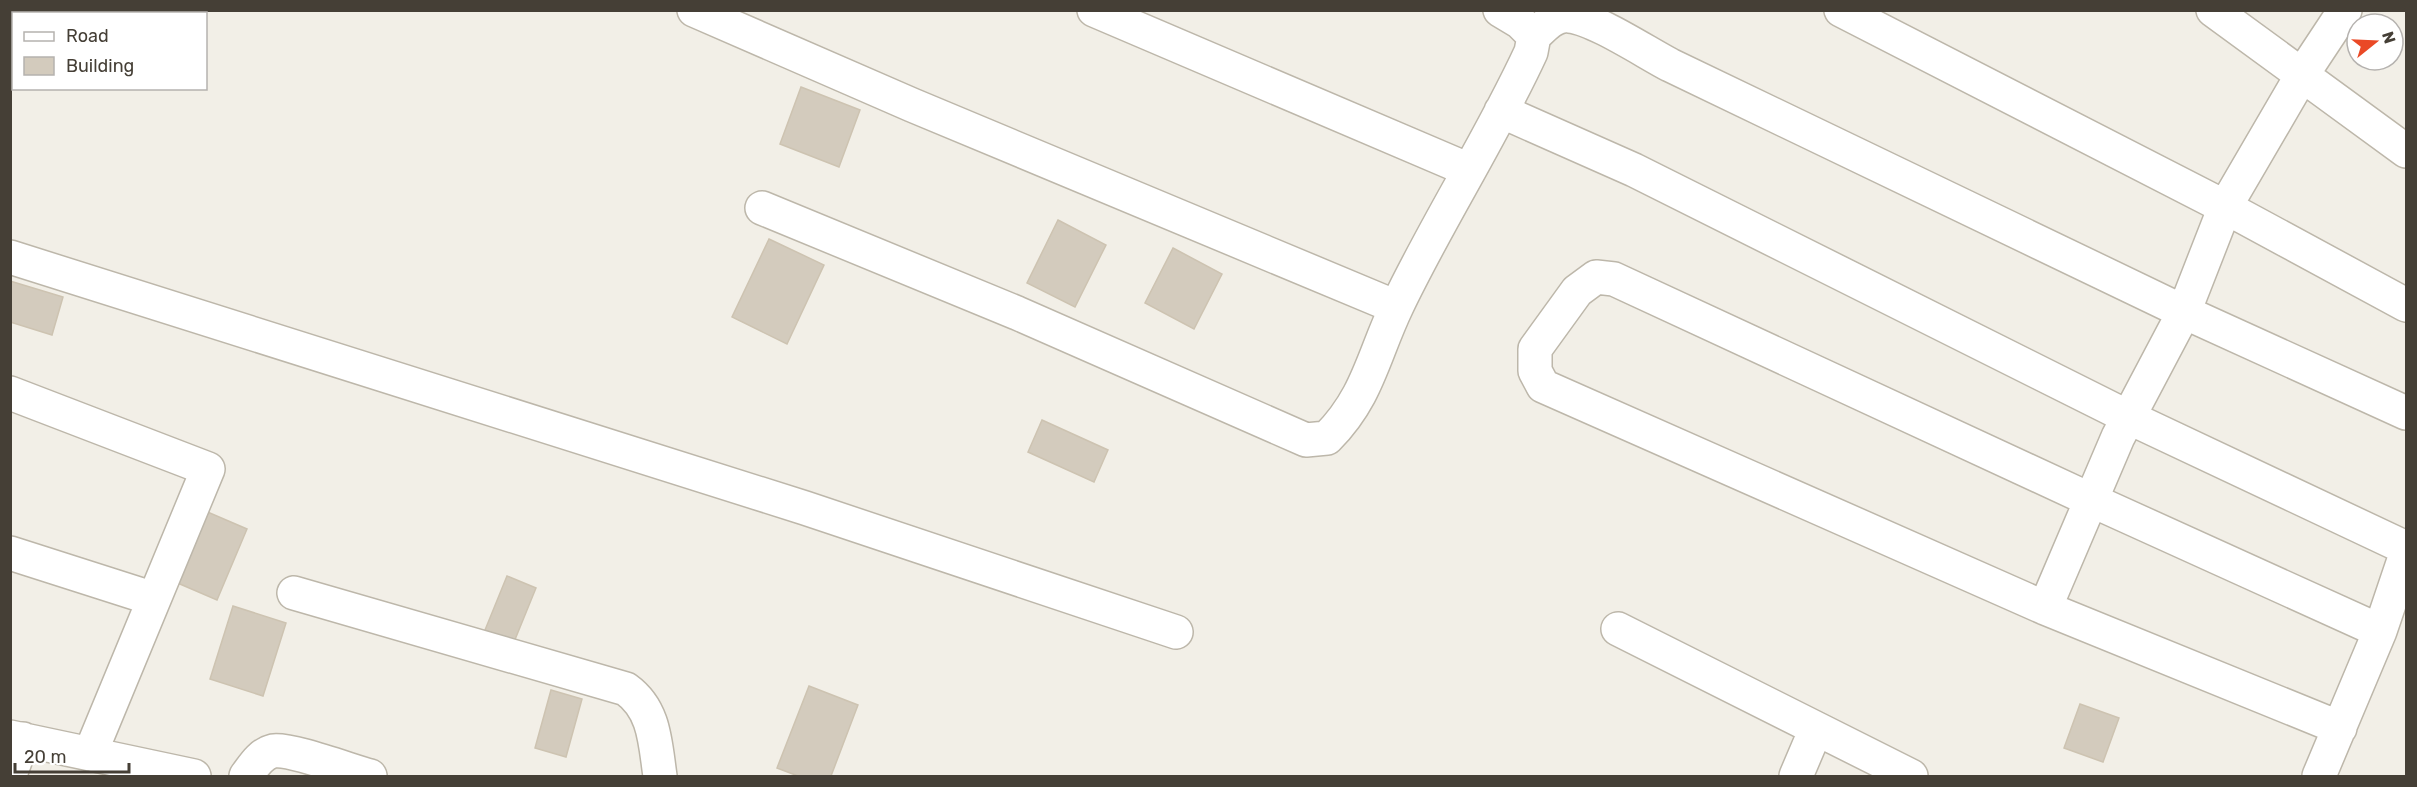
<svg xmlns="http://www.w3.org/2000/svg" width="2417" height="787" viewBox="0 0 2417 787" font-family="Rubik,sans-serif">
<style>
.building{fill:#d3cbbd;stroke:#cdc3b1;stroke-width:1.5}
.lines{fill:none;stroke-linecap:round;stroke-linejoin:round}
.minor-casing{stroke:#bdb7aa;stroke-width:36}
.minor{stroke:#fff;stroke-width:33}
</style>
<rect width="100%" height="100%" fill="#f2efe7"/>
<path class="building" d="M801,87L860,110L839,167L780,144Z
M1058,220L1106,245L1075,307L1027,283Z
M769,239L824,265L787,344L732,317Z
M1173,248L1222,274L1194,329L1145,303Z
M10,281L63,297L52,335L10,322Z
M1042,420L1108,450L1094,482L1028,452Z
M196,507L247,529L217,600L166,578Z
M507,576L536,588L514,642L485,630Z
M233,606L286,623L263,696L210,679Z
M809,686L858,705L831,776H798L777,768Z
M551,690L582,699L566,757L535,748Z
M2080,704L2119,718L2103,762L2064,748Z"/>
<g class="lines">
<g class="minor-casing">
<path id="minor" d="M694,10L912,105L1396,307
M1094,10L1469,170
M1841,10L2225,207L2406,305
M2213,10L2406,151
M1534,36C1544,27 1554,14 1569,16C1594,18 1645,52 1670,65L2184,312L2406,413
M1501,111L1634,170L2128,417L2406,548
M762,208L1017,313L1306,440L1327,438C1368,397 1373,356 1397,306C1438,220 1491,139 1531,52L1534,36L1520,22L1500,10
M10,257L805,508L1176,632
M10,393L208,469L90,754
M10,553L154,599
M294,593L626,689C655,710 655,742 660,776
M2045,608L2118,437L2184,312L2225,207L2302,75L2345,10
M1618,629L1911,776
M2340,728L2045,608L1543,386L1535,371V349L1577,291L1596,277L1614,279L2091,500L2380,631
M10,737L194,776
M10,775L23,739
M246,776C253,767 260,754 273,751C290,748 351,771 370,776
M1796,776L1816,729
M2319,776L2380,631L2406,554"/>
</g>
<use href="#minor" class="minor"/>
</g>
<rect width="2417" height="787" fill="none" stroke="#453f36" stroke-width="24"/>
<rect x="12" y="12" width="195" height="78" fill="#ffffff" stroke="#b5b2af" stroke-width="1.5"/>
<rect x="24" y="32" width="30" height="9" fill="#ffffff" stroke="#b5b2af" stroke-width="1.5"/>
<text x="66" y="42" font-size="18" fill="#453f36">Road</text>
<rect x="24" y="57" width="30" height="18" fill="#d3cbbd" stroke="#b5b2af" stroke-width="1.5"/>
<text x="66" y="72" font-size="18" fill="#453f36">Building</text>
<g transform="translate(2375 42) rotate(72)"><circle r="28" fill="#ffffff" stroke="#b5b2af" stroke-width="1.5"/>
<path d="M0-4.5L10 22L0 15L-10 22Z" fill="#ea4926"/>
<text y="-9" font-size="16" font-weight="bold" text-anchor="middle" fill="#453f36">N</text>
</g>
<path d="M15 763v9h114v-9" fill="none" stroke="#453f36" stroke-width="3"/>
<text x="24" y="763" font-size="18" fill="#453f36" stroke="#ffffff" stroke-width="4.5" paint-order="stroke">20 m</text>
</svg>
